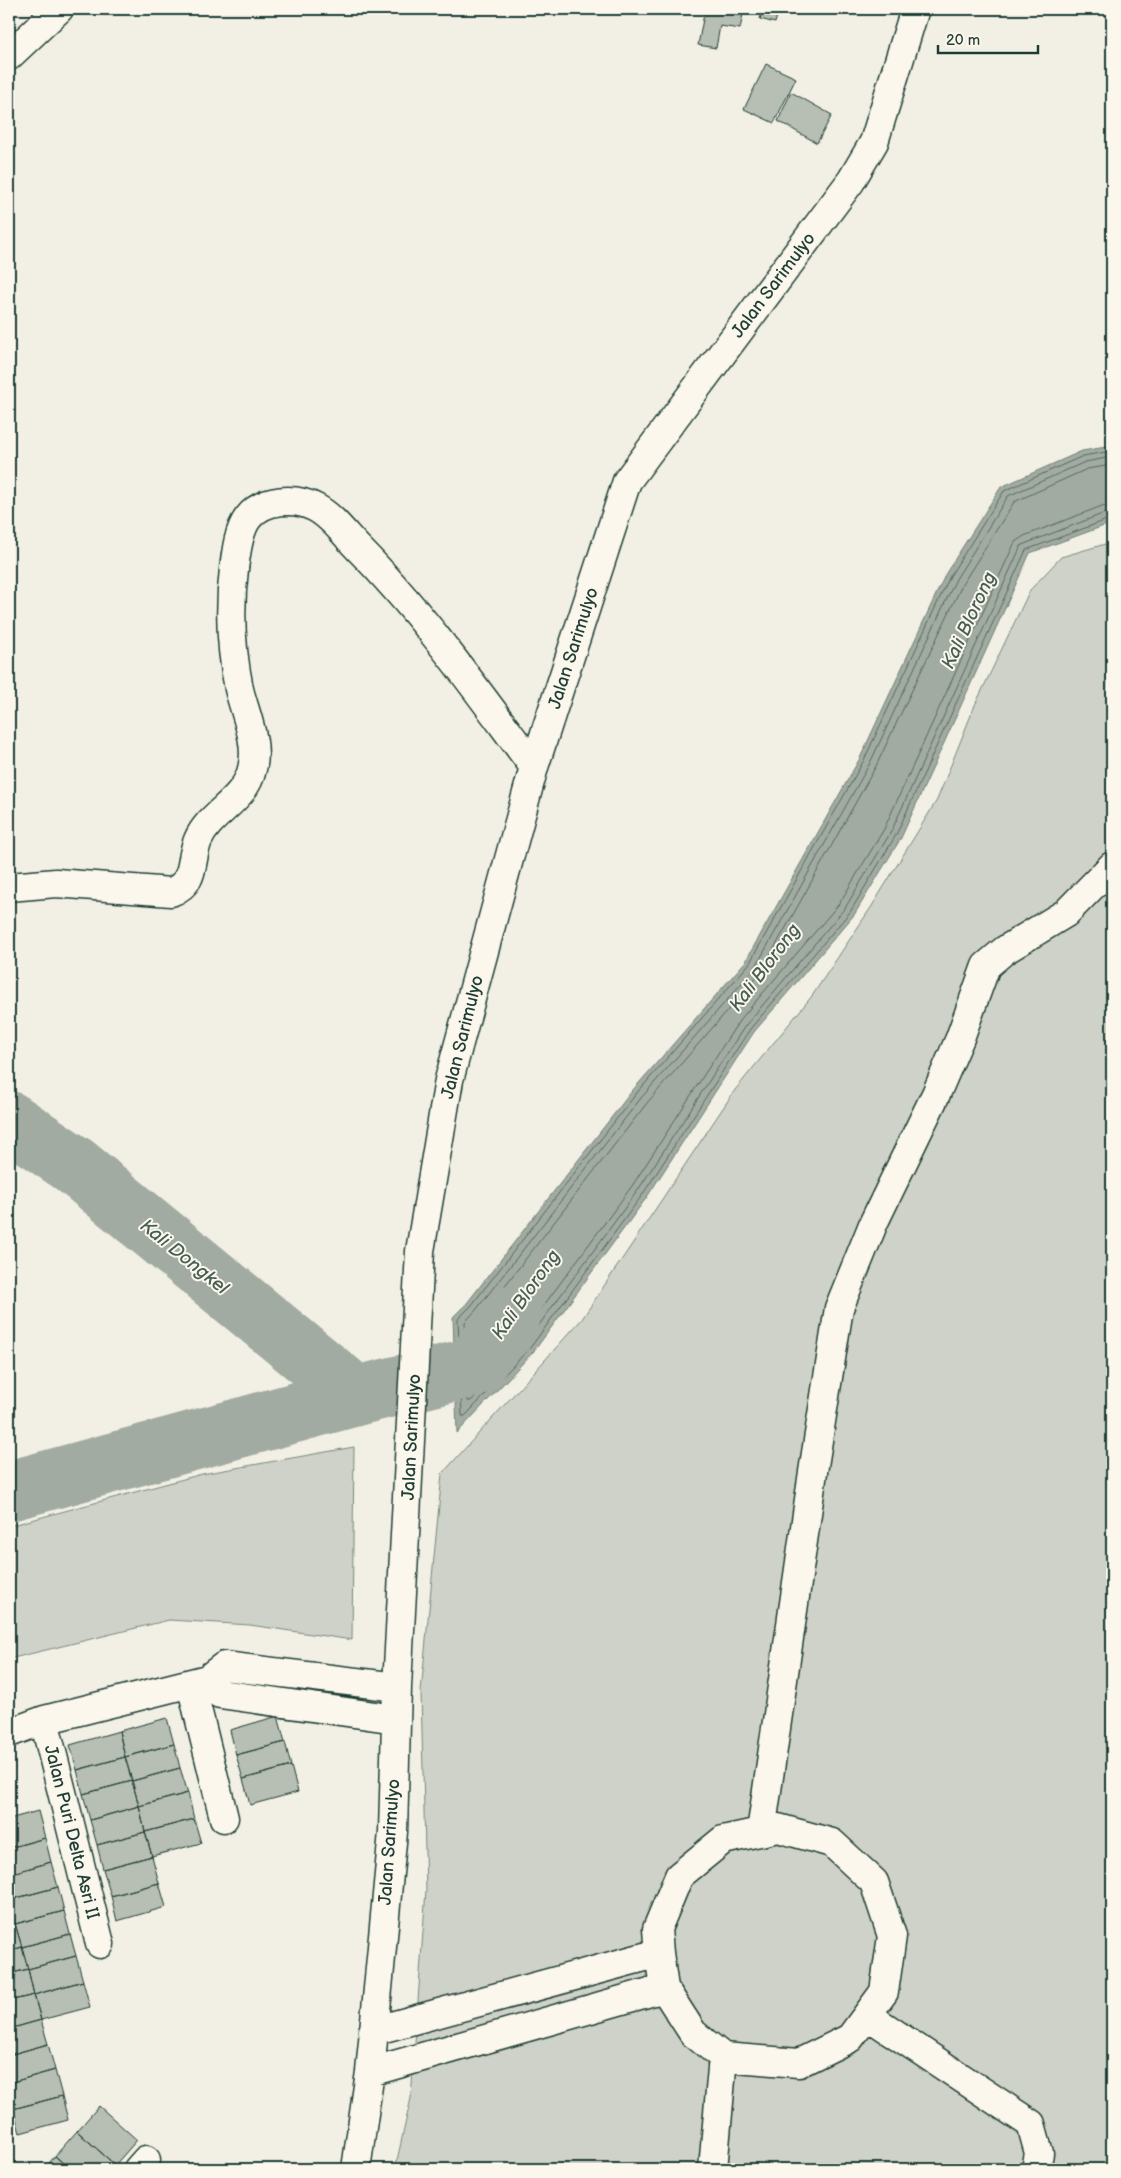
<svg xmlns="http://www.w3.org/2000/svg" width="1121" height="2178" viewBox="0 0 1121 2178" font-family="'Balsamiq Sans',sans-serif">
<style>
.green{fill:#cfd2c8;stroke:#77887e}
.water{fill:#a2aba1;stroke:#6e7f75}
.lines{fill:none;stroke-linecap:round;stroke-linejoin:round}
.shore{stroke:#536960;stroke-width:1}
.river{stroke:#a2aba1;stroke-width:60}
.building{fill:#b7beb3;stroke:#1f3d34}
.minor-casing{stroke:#1f3d34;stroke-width:31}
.minor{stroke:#fbf7ec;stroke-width:28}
.labels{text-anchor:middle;stroke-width:4;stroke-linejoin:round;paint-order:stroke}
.street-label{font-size:18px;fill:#1f3d34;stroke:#fbf7ec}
.water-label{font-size:19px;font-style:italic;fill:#465e55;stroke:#fbf7ec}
</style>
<rect width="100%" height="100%" fill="#f2f0e5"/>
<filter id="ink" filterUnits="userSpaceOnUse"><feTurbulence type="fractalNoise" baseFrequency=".02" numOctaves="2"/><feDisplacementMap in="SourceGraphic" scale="10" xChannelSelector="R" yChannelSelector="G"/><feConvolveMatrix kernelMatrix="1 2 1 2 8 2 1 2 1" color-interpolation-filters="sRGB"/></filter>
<g filter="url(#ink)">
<path class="green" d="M1112,542V2169H395L411,2098L426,1890L421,1692L442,1474L582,1319L735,1090L812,996L872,906L937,800L975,705L1030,590L1061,557Z
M354,1447L352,1640L250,1625L169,1620L9,1659V1526L202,1474Z"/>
<path class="water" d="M1112,446V523L1030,553L901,838L854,915L754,1032L647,1197L534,1351L457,1433L453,1317L467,1303L632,1091L745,962L860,758L946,573L1001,487L1082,451Z"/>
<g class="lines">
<path class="shore" d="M1112,451L1083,456L1004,491L950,576L864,760L749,964L636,1094L471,1306L458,1319L462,1416H465L530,1348L643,1194L750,1029L850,912L896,835L1026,550L1112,518
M1112,457L1085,462L1008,496L956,579L870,763L755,968L641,1098L476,1310L465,1322L468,1401H471L525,1344L638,1190L745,1026L845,908L891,832L1021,546L1027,543L1105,513L1112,512
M1112,465L1087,469L1014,502L963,583L876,766L761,972L647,1103L482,1315L472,1325L475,1383H478L519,1339L632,1186L739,1021L839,904L884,829L1015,542L1024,536L1102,506L1112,504"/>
<path class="river" d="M9,1121L74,1165L356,1396
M9,1491L356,1396L473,1367L511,1315"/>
</g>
<path class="building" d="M705,9H744L740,29L720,26L716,48L698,45Z
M763,9H779L775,23L760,19Z
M766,64L796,78L774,123L744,109Z
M791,92L832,115L817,143L778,121Z
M278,1716L285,1742L236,1755L230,1730Z
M167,1718L174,1744L125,1757L119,1731Z
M119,1731L125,1757L77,1770L70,1745Z
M285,1742L291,1766L243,1779L236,1755Z
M174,1744L180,1768L132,1781L125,1757Z
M125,1757L132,1781L83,1794L77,1770Z
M291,1766L298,1792L250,1805L243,1779Z
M180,1768L188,1793L139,1806L132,1781Z
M132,1781L139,1806L90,1820L83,1794Z
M188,1793L194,1819L145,1832L139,1806Z
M139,1806L145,1832L97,1845L90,1820Z
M38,1811L45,1838L9,1848V1819Z
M194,1819L201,1843L152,1856L145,1832Z
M145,1832L152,1856L103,1869L97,1845Z
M45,1838L51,1862L9,1874V1848Z
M152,1856L159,1883L111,1896L103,1869Z
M51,1862L58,1887L9,1900V1874Z
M159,1883L166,1907L117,1921L111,1896Z
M58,1887L64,1911L15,1924L9,1900Z
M9,1900L15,1924L9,1926Z
M64,1911L70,1934L22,1947L15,1924Z
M15,1924L22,1947L9,1951V1926Z
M70,1934L76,1956L28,1969L22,1947Z
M22,1947L28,1969L9,1974V1951Z
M76,1956L83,1981L34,1995L28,1969Z
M28,1969L34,1995L9,2001V1974Z
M83,1981L90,2007L41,2020L34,1995Z
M34,1995L41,2020L9,2029V2001Z
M41,2020L48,2044L9,2055V2029Z
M48,2044L55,2070L9,2083V2055Z
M55,2070L62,2096L13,2109L9,2093V2083Z
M62,2096L68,2120L20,2133L13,2109Z
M99,2106L137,2140L115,2165L77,2131Z
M77,2131L115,2165L111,2169H70L55,2156Z
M55,2156L70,2169H44Z"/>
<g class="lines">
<g class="minor-casing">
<path id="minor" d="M9,56L59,9
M9,887L56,883L171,892C197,882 189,861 198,840C210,812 245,801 252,769C259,743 245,714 239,689C231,650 229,609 234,569C236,554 238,531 248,518C263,498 296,497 316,508C333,517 345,535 358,548C424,615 478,692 534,767
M207,1679L220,1694L396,1719
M191,1684L224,1818
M44,1720L100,1944
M9,1733L44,1720L207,1679L224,1666L397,1687
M778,1828L832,1843L874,1882L892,1936L884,1992L850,2038L799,2063L723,2057L693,2033L664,1988L659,1953L657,1929L679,1876L723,1840Z
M761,1832L813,1472L839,1308L874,1222L936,1094L960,1038L986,966L1005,950L1066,913L1112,866
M867,2015L1031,2124L1039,2153L1036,2169
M373,2031L659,1953
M370,2072L664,1988
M138,2169L146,2160
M356,2169L370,2072L393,1832L397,1687L420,1251L449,1080L534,767L627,481L851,181L874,142L915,9
M713,2169L723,2057"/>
</g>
<use href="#minor" class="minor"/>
</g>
</g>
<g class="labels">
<g class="street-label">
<text transform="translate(773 285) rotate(-53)" y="6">Jalan Sarimulyo</text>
<text transform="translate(573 648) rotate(-72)" y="6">Jalan Sarimulyo</text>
<text transform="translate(462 1037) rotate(-76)" y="6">Jalan Sarimulyo</text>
<text transform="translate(411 1437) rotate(-87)" y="6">Jalan Sarimulyo</text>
<text transform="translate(72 1832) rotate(76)" y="6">Jalan Puri Delta Asri II</text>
<text transform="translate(389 1842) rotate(-86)" y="6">Jalan Sarimulyo</text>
</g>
<g class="water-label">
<text transform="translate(968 620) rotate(-65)" y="7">Kali Blorong</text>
<text transform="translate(764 967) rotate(-53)" y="7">Kali Blorong</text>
<text transform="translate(185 1256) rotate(39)" y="7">Kali Dongkel</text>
<text transform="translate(525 1294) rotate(-55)" y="7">Kali Blorong</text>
</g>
</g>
<rect width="1121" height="2178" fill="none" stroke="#fbf7ec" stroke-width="30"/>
<rect x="15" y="15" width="1091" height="2148" fill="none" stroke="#1f3d34" stroke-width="2" filter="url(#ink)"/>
<path d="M938 45v8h100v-8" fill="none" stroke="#1f3d34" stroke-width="2.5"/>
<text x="946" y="45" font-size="15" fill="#1f3d34" stroke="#fbf7ec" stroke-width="4" paint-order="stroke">20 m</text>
</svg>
